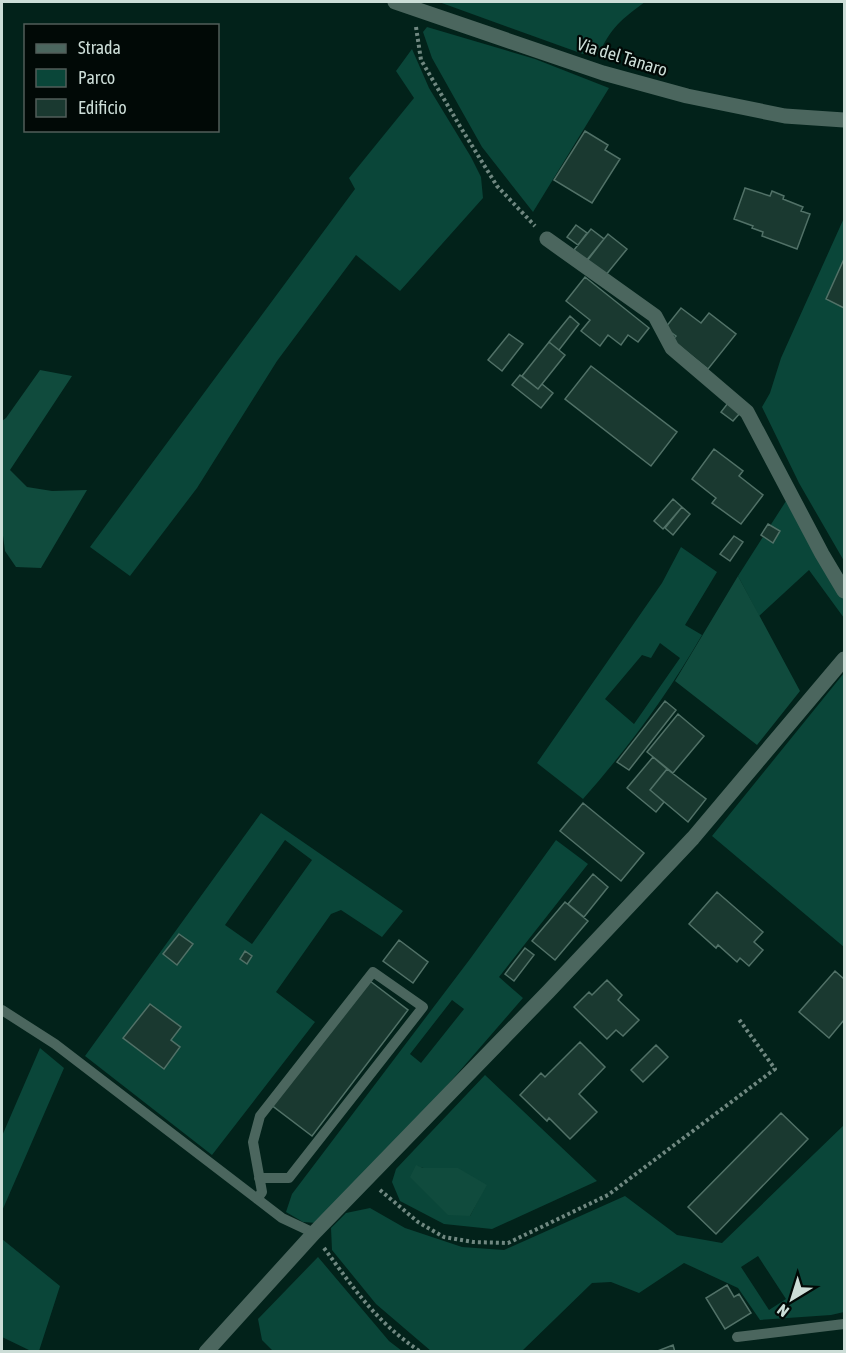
<svg xmlns="http://www.w3.org/2000/svg" width="846" height="1353" viewBox="0 0 846 1353" font-family="'Asap Condensed',sans-serif">
<style>
.green{fill:#0a4639;fill-rule:evenodd}
.forest{fill:#104b3d}
.building{fill:#1a3930;stroke:#517167;stroke-width:1.5}
.lines{fill:none;stroke-linecap:round;stroke-linejoin:round}
.path{stroke:#708881;stroke-width:4;stroke-dasharray:3 3;stroke-linecap:butt}
.service{stroke:#4b665e;stroke-width:10}
.minor{stroke:#4b665e;stroke-width:15}
.labels{text-anchor:middle;stroke-width:4.5;stroke-linejoin:round;paint-order:stroke}
.street-label{font-size:18px;fill:#ccddd7;stroke:#010906}
</style>
<rect width="100%" height="100%" fill="#02221a"/>
<path class="green" d="M439,2H645C622,19 611,27 599,54H583Z
M427,27L535,59L609,88L533,212L482,147L432,58L423,32Z
M412,49L429,88L471,157L481,177L483,198L400,291L356,255L277,361L197,488L130,576L90,547L355,189L349,178L414,98L396,71Z
M844,218V561L799,483L762,407L770,393L781,358Z
M786,501L844,597V618L809,570L759,616L738,576Z
M681,547L717,572L685,625L702,635C668,694 628,748 583,799L537,763L662,583ZM660,643L680,658L634,724L605,699L642,655L651,658Z
M844,673V947L712,836Z
M261,813L403,911L382,937L341,910L331,914L276,992L315,1022L212,1155L85,1056ZM285,840L312,860L252,944L225,925Z
M556,840L588,864L499,977L523,998L438,1096L317,1223L303,1222L286,1212L292,1194L470,959ZM452,1000L464,1009L421,1063L410,1054Z
M40,1048L64,1068L2,1211V1136Z
M485,1075L597,1181L492,1229L444,1224L400,1201L392,1182L396,1169ZM416,1166L486,1185L470,1216Z
M844,1125V1312L831,1315L760,1320L738,1288L684,1263L639,1293L611,1282L592,1283L522,1351H431L376,1304L332,1250L331,1228L346,1213L370,1208L405,1228L462,1247L504,1250L625,1196L677,1235L722,1243ZM758,1256L786,1299L769,1310L741,1267Z
M2,1239L60,1286L39,1351H31L2,1337Z
M318,1257L389,1341L402,1351H273L262,1340L258,1319Z"/>
<path class="forest" d="M40,370L72,376L10,470L27,487L52,491L87,490L41,568L16,567L5,551L2,528V421L6,418Z
M738,576L800,691L757,745L675,681Z
M416,1165L423,1168H458L487,1185L470,1216L448,1215L410,1177Z"/>
<path class="building" d="M585,131L608,145L605,150L620,159L592,203L554,180Z
M745,188L770,196L772,191L784,196L783,199L803,207L801,211L810,214L797,249L762,236L763,232L752,228L753,226L734,219Z
M576,225L587,233L578,245L567,237Z
M591,229L604,239L587,261L574,250Z
M608,234L627,249L605,276L586,261Z
M844,259V308L826,299Z
M585,277L649,328L638,342L628,335L621,345L608,335L600,346L581,331L590,320L566,301Z
M681,308L701,323L709,313L736,334L708,369L672,340L676,336L665,328Z
M570,316L579,324L559,350L549,342Z
M509,334L523,344L502,371L488,360Z
M549,342L565,355L538,389L522,376Z
M591,366L677,432L651,466L565,399Z
M520,375L538,389L542,384L553,393L541,408L512,385Z
M728,403L740,413L733,421L721,412Z
M714,449L743,471L739,476L763,495L741,524L712,503L716,498L692,479Z
M673,499L682,507L663,529L654,521Z
M682,507L690,514L673,535L665,528Z
M768,524L780,531L773,543L761,535Z
M734,536L743,542L730,561L720,554Z
M665,701L676,710L629,770L617,762Z
M678,714L704,736L673,773L647,752Z
M653,757L667,769L650,790L664,802L656,812L627,788Z
M667,769L706,799L688,822L650,790Z
M583,803L644,853L621,881L560,831Z
M593,874L608,887L584,917L568,904Z
M717,892L763,932L754,942L763,950L749,966L740,958L737,962L718,945L716,948L689,924Z
M565,902L588,921L555,960L532,941Z
M179,934L193,944L177,965L163,954Z
M399,940L428,962L413,983L383,961Z
M525,948L534,955L514,981L505,974Z
M245,951L252,956L247,964L240,959Z
M835,971L844,979V1020L829,1038L799,1012Z
M366,978L408,1010L312,1136L270,1104Z
M607,980L622,995L618,1000L639,1020L623,1036L616,1030L607,1039L574,1007L589,992L592,995Z
M150,1004L181,1027L171,1040L180,1047L164,1069L123,1038Z
M580,1042L605,1067L579,1094L597,1112L570,1139L549,1118L547,1121L520,1095L541,1073L545,1077Z
M656,1045L668,1057L643,1082L631,1070Z
M781,1113L808,1139L716,1234L688,1207Z
M727,1285L734,1297L739,1294L751,1313L725,1329L706,1298Z
M673,1345L675,1352H655Z"/>
<g class="lines">
<path class="path" d="M416,27L421,60L461,128L497,186L535,226
M380,1190L418,1222L444,1237L473,1242L508,1243L608,1195L775,1069L738,1018
M324,1248C355,1290 376,1322 421,1352"/>
<path class="service" d="M2,1010L55,1044L282,1218L314,1233
M257,1199L262,1192L253,1142L260,1116L373,972L423,1007L289,1178H259
M737,1337L844,1324"/>
<path class="minor" d="M395,2L603,73L687,96L785,116L844,120
M547,239L655,316L672,348L747,412L822,554L844,591
M206,1352L314,1233L548,992L693,838L844,659"/>
</g>
<g class="labels">
<g class="street-label">
<text transform="translate(622 57) rotate(17)" y="6">Via del Tanaro</text>
</g>
</g>
<rect width="846" height="1353" fill="none" stroke="#ccddd7" stroke-width="6"/>
<rect x="24" y="24" width="195" height="108" fill="#010906" stroke="#525e5a" stroke-width="1.5"/>
<rect x="36" y="44" width="30" height="9" fill="#4b665e" stroke="#525e5a" stroke-width="1.5"/>
<text x="78" y="54" font-size="18" fill="#ccddd7">Strada</text>
<rect x="36" y="69" width="30" height="18" fill="#0a4639" stroke="#525e5a" stroke-width="1.5"/>
<text x="78" y="84" font-size="18" fill="#ccddd7">Parco</text>
<rect x="36" y="99" width="30" height="18" fill="#1a3930" stroke="#525e5a" stroke-width="1.5"/>
<text x="78" y="114" font-size="18" fill="#ccddd7">Edificio</text>
<g transform="translate(792 1299) rotate(218)" stroke="#010906" stroke-width="4.5" paint-order="stroke">
<path d="M0-4.5L10 22L0 15L-10 22Z" fill="#ccddd7"/>
<text y="-9" font-size="16" font-weight="bold" text-anchor="middle" fill="#ccddd7">N</text>
</g>
</svg>
